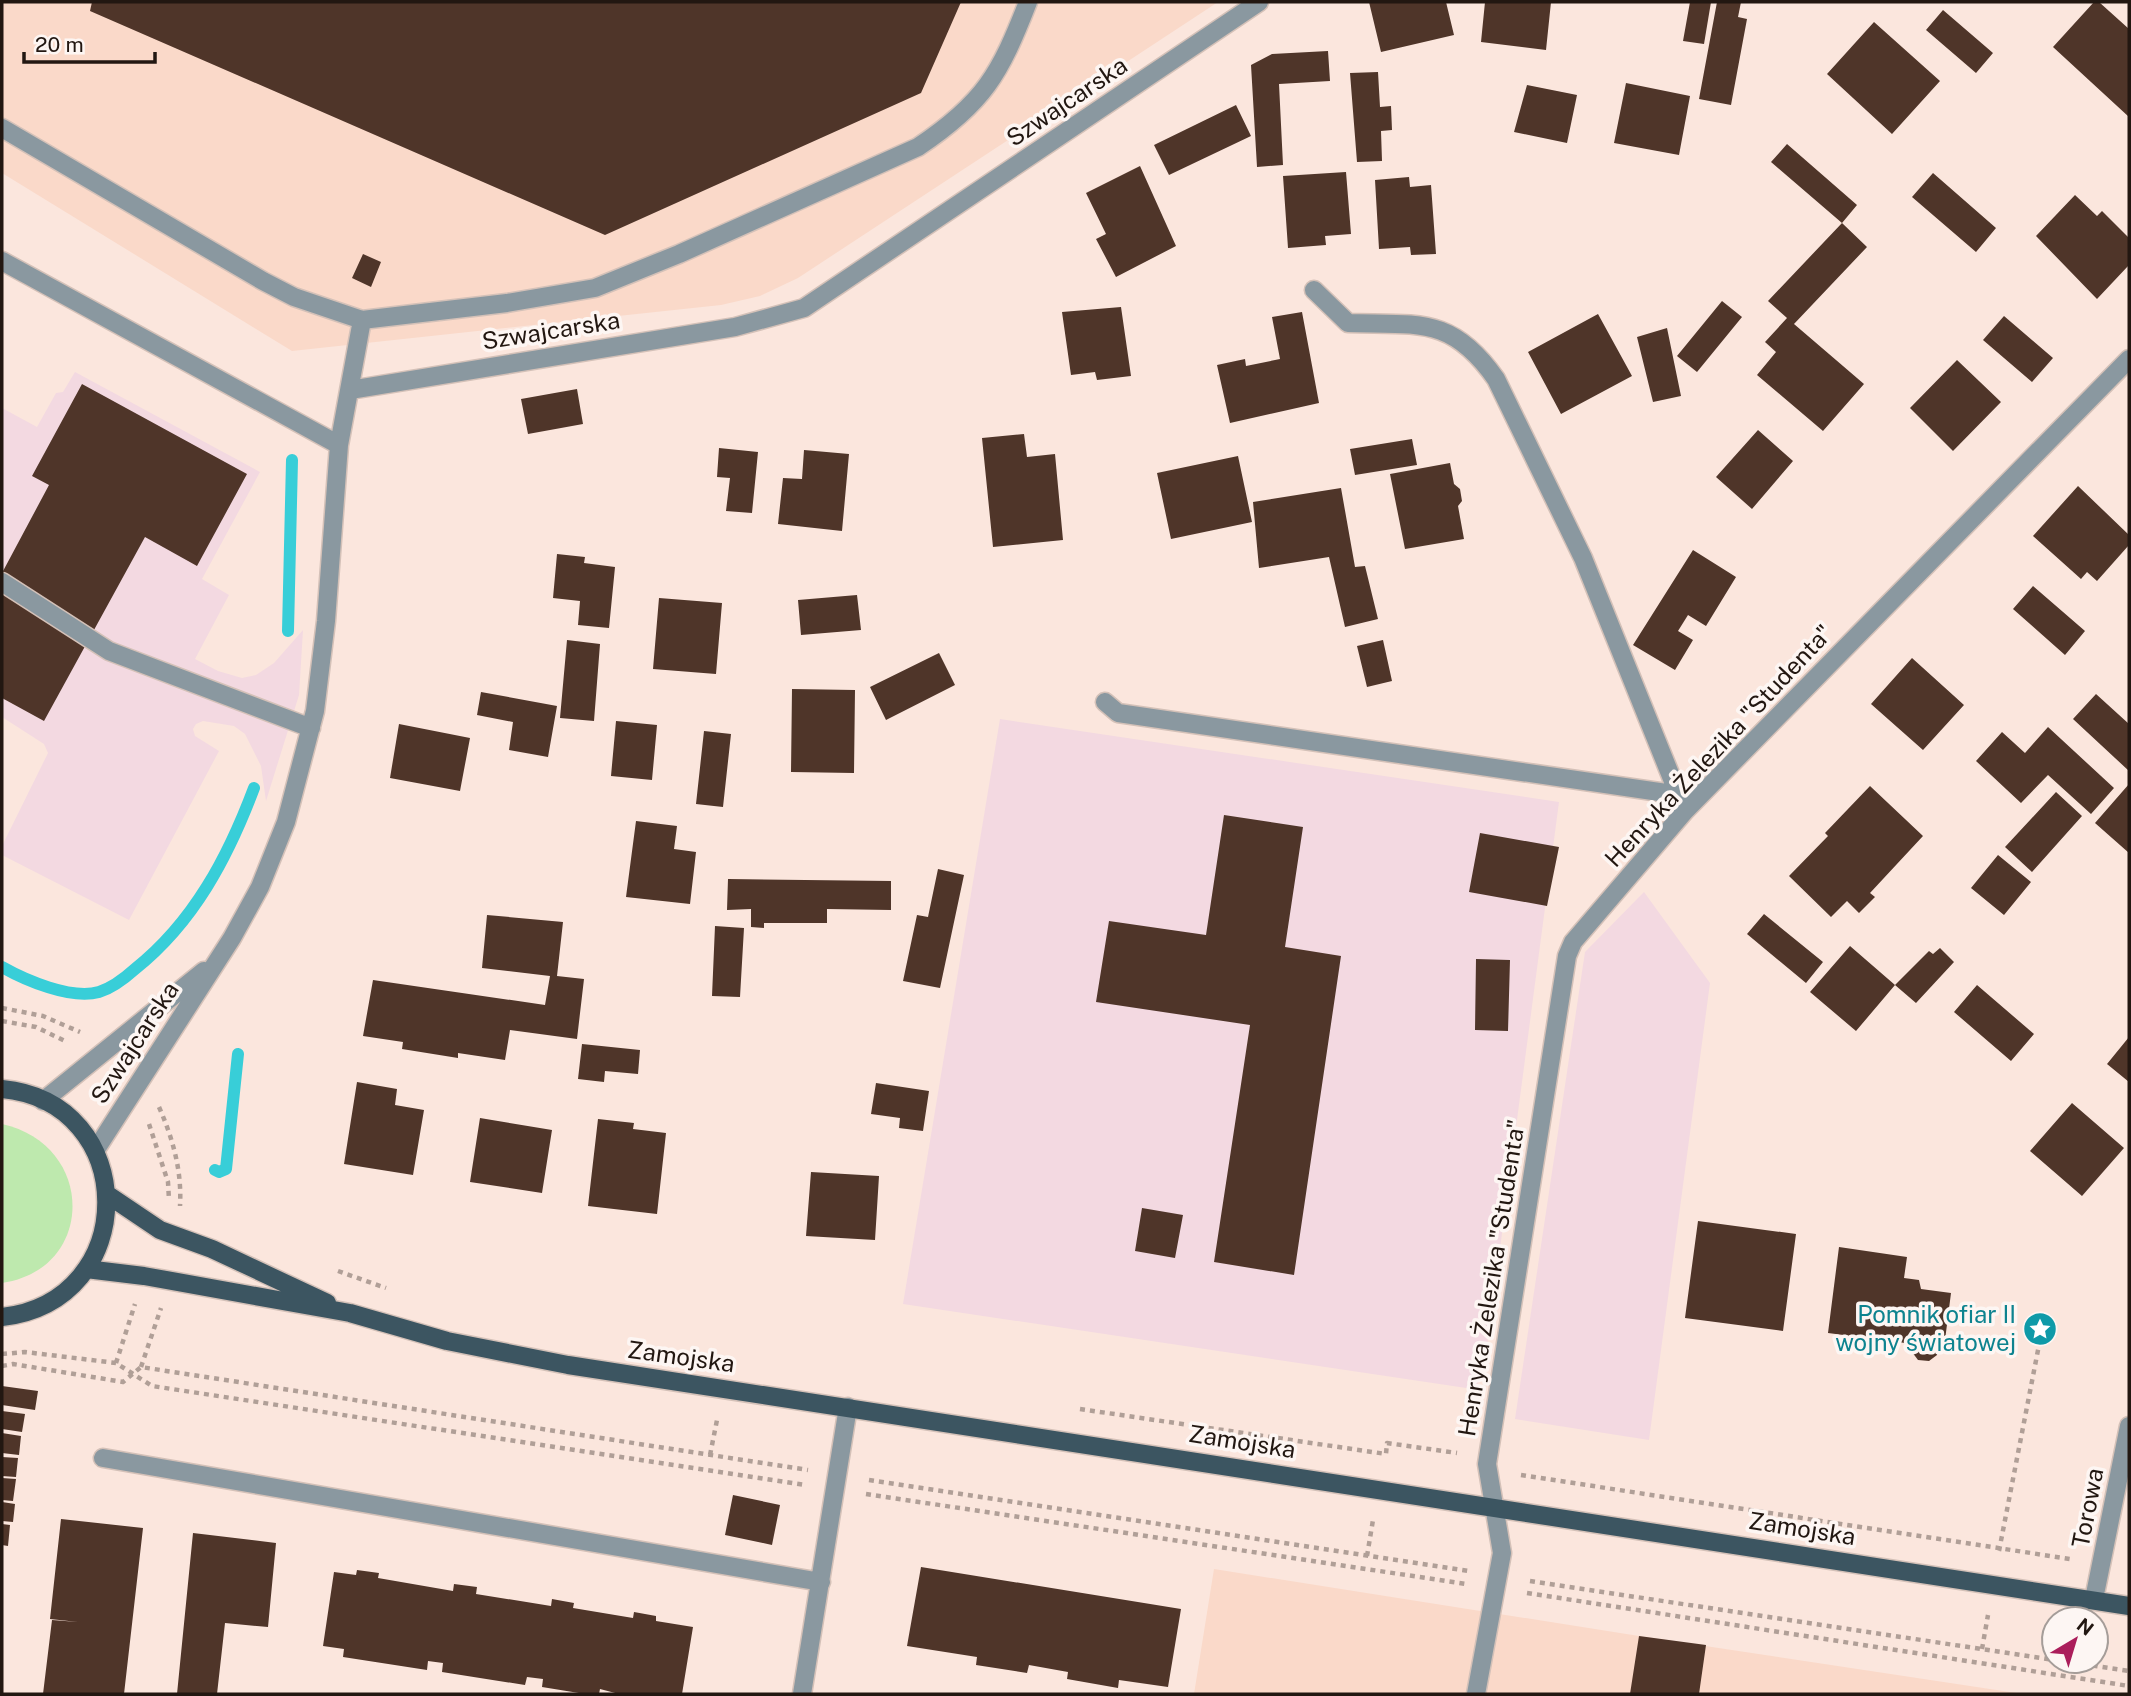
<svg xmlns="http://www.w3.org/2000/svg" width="2131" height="1696" viewBox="0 0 2131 1696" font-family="'Public Sans',sans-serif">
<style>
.commercial{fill:#f3d9e1}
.built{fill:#fad9c9}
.green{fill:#bee9ae}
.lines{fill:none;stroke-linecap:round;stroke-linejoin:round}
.stream{stroke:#38ced8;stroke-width:12}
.building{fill:#4f3529}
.minor-casing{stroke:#d4c1b8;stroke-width:21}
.major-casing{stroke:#d4c1b8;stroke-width:21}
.path{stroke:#b09f97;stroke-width:4.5;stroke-dasharray:5 5;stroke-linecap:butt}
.minor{stroke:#8a98a0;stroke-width:18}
.major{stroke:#3c5561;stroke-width:18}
.labels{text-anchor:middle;stroke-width:7;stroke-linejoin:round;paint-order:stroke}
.street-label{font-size:24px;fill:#221711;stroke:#fdf6f3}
.culture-label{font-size:24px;fill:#0d838f;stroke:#fdf6f3;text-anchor:end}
</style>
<rect width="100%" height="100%" fill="#fbe6dd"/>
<path class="commercial" d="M75,372L260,472L202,579L229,595L195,659L218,671L242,678L256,675L274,663L303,630L299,695L266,801L261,766L245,734L234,726L203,721L196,724L193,729L195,736L219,751L129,920L2,855V846L48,753L44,744L2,717V408L37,427L56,393L63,392Z
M1000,719L1559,802L1483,1377L1473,1389L903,1304Z
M1644,892L1710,983L1649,1440L1515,1419L1585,952Z"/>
<path class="built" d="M2,2H1218L798,278L760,296L721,305L292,351L2,173Z
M1214,1569L1639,1636L2023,1694H1194Z"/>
<path class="green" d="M2,1124C96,1145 96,1269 2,1283Z"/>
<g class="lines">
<path class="stream" d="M288,631L292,460
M2,967C25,980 71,1000 99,992C112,988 125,978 135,969C194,922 228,857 254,788
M215,1170L219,1172L226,1169L238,1054"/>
</g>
<path class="building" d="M92,2H961L921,93L605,235L90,11Z
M1369,2H1446L1454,35L1381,52Z
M1485,2H1551L1546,50L1481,42Z
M1690,2H1711L1704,44L1683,41Z
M1717,2H1741L1738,17L1747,19L1731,105L1699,99Z
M2094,2H2099L2129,29V117L2053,47Z
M1943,10L1993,53L1976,73L1926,30Z
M1874,22L1940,81L1892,134L1827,74Z
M1328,51L1330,81L1279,84L1283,165L1257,167L1251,65L1272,54Z
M1378,72L1380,107L1391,106L1392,130L1381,131L1382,161L1357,162L1350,73Z
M1626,83L1690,96L1679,155L1614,143Z
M1527,85L1577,95L1567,143L1514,132Z
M1236,105L1251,136L1169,175L1154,145Z
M1787,144L1857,205L1842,223L1771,162Z
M1140,166L1176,246L1116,277L1096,239L1106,234L1086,193Z
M1346,172L1351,234L1325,236L1326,245L1288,248L1283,176Z
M1933,173L1996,228L1976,252L1912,197Z
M1409,177L1410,187L1431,185L1436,254L1411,255L1410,247L1379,249L1375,180Z
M2075,195L2097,216L2102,211L2129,238V265L2097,299L2036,236Z
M1842,223L1867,247L1794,324L1864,384L1823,431L1757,375L1776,352L1765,342L1787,318L1768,301Z
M363,254L381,262L371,287L352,278Z
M1722,301L1742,317L1697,372L1677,356Z
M1121,307L1131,376L1097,380L1095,372L1071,375L1062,312Z
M1302,312L1319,403L1230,423L1217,365L1245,359L1246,366L1280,359L1272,317Z
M1598,314L1632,376L1561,414L1528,352Z
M2004,316L2053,358L2032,382L1983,340Z
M1667,328L1681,396L1653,402L1637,337Z
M1957,360L2001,402L1953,451L1910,408Z
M82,384L247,474L197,566L145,537L44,721L2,698V573L49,485L32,476Z
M577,389L583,424L528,434L521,399Z
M1758,430L1793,461L1752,509L1716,477Z
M1024,434L1027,457L1055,454L1063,540L993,547L982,438Z
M1412,439L1417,465L1355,475L1350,449Z
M719,448L758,452L752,513L726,511L730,478L717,477Z
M804,450L849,454L842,531L778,524L783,478L802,479Z
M1238,456L1252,522L1171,539L1157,473Z
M1450,463L1454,484L1460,489L1462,501L1458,506L1464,539L1405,549L1390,474Z
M2078,486L2129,535V545L2097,581L2087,572L2081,579L2033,536Z
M1341,488L1355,567L1365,566L1378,619L1345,627L1329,557L1259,568L1253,502Z
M1693,550L1736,577L1706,626L1688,615L1678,631L1693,640L1675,670L1633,645Z
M557,554L585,557L584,563L615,567L609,628L578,625L580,601L553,598Z
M2033,586L2085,631L2065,655L2013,609Z
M857,595L861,630L801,635L798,600Z
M659,598L722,603L716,674L653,669Z
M567,640L600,644L594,721L560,718Z
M1383,640L1392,681L1367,687L1357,646Z
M939,653L955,685L886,720L870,687Z
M1912,658L1964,705L1923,750L1871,704Z
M792,689L855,690L854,773L791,772Z
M481,692L557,706L548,757L509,750L513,722L477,715Z
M2096,694L2129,724V771L2073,719Z
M616,721L657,725L652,780L611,776Z
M399,724L470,738L460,791L390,778Z
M2048,727L2114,788L2091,814L2048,775L2021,803L1976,761L2002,732L2025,753Z
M704,731L731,734L723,807L696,804Z
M2129,784V853L2095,823Z
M1870,786L1923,836L1870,893L1875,897L1859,913L1847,901L1831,917L1789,876L1828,836L1825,833Z
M2056,792L2082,816L2032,872L2005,847Z
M1224,815L1303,827L1285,947L1341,956L1294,1275L1214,1262L1250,1025L1096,1002L1109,921L1206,935Z
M636,821L677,826L674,849L696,852L690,904L626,897Z
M1480,833L1559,847L1547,906L1469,892Z
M1998,855L2031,882L2004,915L1971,888Z
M938,869L964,875L940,988L903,981L917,915L928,917Z
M728,879L891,881V910L827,909V923H764V928L751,927V909L727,910Z
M1764,914L1823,962L1806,983L1747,934Z
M487,915L563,922L557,976L584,979L577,1039L510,1030L505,1060L458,1053V1058L402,1049L403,1042L363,1036L373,980L545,1005L550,976L482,968Z
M715,926L744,928L740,997L712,996Z
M1850,946L1895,985L1856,1031L1810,992Z
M1940,948L1954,962L1916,1003L1895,985L1929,951L1933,954Z
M1476,959L1510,960L1508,1031L1475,1030Z
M1977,985L2034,1034L2011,1061L1954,1012Z
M2129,1037V1082L2107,1064Z
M582,1044L640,1050L638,1074L605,1071L604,1082L578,1079Z
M357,1082L397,1089L395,1105L424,1110L413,1175L344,1164Z
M876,1083L929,1091L923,1131L899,1128L900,1118L871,1114Z
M2072,1103L2124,1148L2082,1196L2030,1151Z
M480,1118L552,1130L542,1193L470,1182Z
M598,1119L634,1123L633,1129L666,1133L657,1214L588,1206Z
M811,1172L879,1176L875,1240L806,1236Z
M1142,1208L1183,1215L1175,1258L1135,1251Z
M1698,1221L1796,1234L1783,1331L1685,1318Z
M1839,1247L1907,1257L1904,1278L1919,1280L1921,1289L1951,1293L1944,1348L1938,1347L1937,1355L1929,1361L1918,1360L1912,1352L1913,1344L1828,1333Z
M2,1386L38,1391L35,1410L2,1405Z
M2,1411L25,1414L22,1432L2,1429Z
M2,1433L21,1436L19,1455L2,1453Z
M2,1457L18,1458L16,1477L2,1476Z
M2,1478L16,1479L13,1501L2,1500Z
M733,1495L780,1505L772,1545L725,1535Z
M2,1502L15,1504L13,1522L2,1521Z
M61,1519L143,1528L124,1694H43L52,1620L78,1622L50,1619Z
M2,1524L10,1525L8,1546L2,1545Z
M193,1533L276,1543L268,1627L225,1623L217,1694H177Z
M921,1567L1181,1609L1168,1687L1119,1680L1118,1688L1067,1679L1068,1672L1029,1665L1027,1673L976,1665L977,1657L907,1646Z
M357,1570L379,1573L378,1578L453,1591L454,1584L477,1587L476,1594L551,1606L552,1599L574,1603L573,1608L633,1618L634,1612L656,1616V1621L693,1627L682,1694H619L600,1689L599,1694H585L542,1687L543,1679L527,1677L525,1685L442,1672L443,1663L428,1661L427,1670L343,1657L344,1649L323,1646L334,1572L356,1575Z
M1639,1636L1706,1645L1699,1694H1630Z"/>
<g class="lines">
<g class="minor-casing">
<path id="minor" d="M2,128L263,281L294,297L362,320L507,303L595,288L679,254L918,147C984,103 1000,74 1028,2
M2,261L339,445
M1314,290L1348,323C1419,325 1452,316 1496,379L1583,558L1685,811
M350,390L735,327L804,308L1259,2
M2,582L109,651L311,728
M1105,702L1118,713L1680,795
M43,1101L204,971
M95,1151L232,938L260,887L286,822L315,711L326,621L339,445L362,320
M103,1458L821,1582
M2094,1599L2129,1426
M802,1694L848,1407
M1476,1694L1502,1553L1487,1464L1567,956L1573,942L1685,811L2129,359"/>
</g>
<g class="major-casing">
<path id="major" d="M2,1089C140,1102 142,1301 2,1317
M108,1195L160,1230L212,1249L327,1303
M86,1269L144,1276L350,1313L447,1341L568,1365L2129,1606"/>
</g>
<path class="path" d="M2,1008L43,1016L80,1032
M2,1021L36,1027L67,1042
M159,1107C173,1139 182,1171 180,1206
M149,1124L168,1182L169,1200
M338,1271L386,1288
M2,1354L25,1352L116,1363L152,1386L805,1485
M116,1363L135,1304
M2,1366L13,1364L123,1382L141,1367L808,1470
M141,1367L161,1308
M1080,1409L1386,1454L1387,1443L1457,1453
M710,1455L717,1420
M1521,1475L2070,1559
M869,1480L1469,1571
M866,1494L1466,1584
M1999,1551L2039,1345
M1367,1556L1373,1520
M1530,1581L2054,1660
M1527,1593L2129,1686
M1982,1649L1988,1615
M2063,1661L2129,1671"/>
<use href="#minor" class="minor"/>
<use href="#major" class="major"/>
</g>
<defs>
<g id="sight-disc" transform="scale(1.75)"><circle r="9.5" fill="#0f9aa8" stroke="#fdf6f3"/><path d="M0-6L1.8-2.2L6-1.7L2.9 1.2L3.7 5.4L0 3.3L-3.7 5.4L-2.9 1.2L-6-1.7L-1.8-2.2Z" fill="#fff"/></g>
</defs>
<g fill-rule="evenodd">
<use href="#sight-disc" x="2040" y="1329"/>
</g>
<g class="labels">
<g class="street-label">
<text transform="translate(1067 102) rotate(-34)" y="8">Szwajcarska</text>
<text transform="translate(551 331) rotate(-9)" y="8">Szwajcarska</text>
<text transform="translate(1719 746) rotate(-47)" y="8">Henryka Żelezika "Studenta"</text>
<text transform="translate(135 1043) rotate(-57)" y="8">Szwajcarska</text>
<text transform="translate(1492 1278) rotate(-81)" y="8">Henryka Żelezika "Studenta"</text>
<text transform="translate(681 1357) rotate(8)" y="8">Zamojska</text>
<text transform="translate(1242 1442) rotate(9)" y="8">Zamojska</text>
<text transform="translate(2088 1508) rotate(-79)" y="8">Torowa</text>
<text transform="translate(1802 1529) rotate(9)" y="8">Zamojska</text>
</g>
<g class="culture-label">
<text x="2016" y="1323">Pomnik ofiar II<tspan x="2016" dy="28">wojny światowej</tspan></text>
</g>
</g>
<rect width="2131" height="1696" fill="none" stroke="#221711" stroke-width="7"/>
<g transform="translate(2075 1640) rotate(38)"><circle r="33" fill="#fdf6f3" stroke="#a59d99" stroke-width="2"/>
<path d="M0-5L12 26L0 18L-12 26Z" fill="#ab1e5b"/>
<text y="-10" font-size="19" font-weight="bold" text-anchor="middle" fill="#221711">N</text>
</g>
<path d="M24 52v10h131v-10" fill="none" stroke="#221711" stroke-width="3.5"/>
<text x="35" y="52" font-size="21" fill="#221711" stroke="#fdf6f3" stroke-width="5" paint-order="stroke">20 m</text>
</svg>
